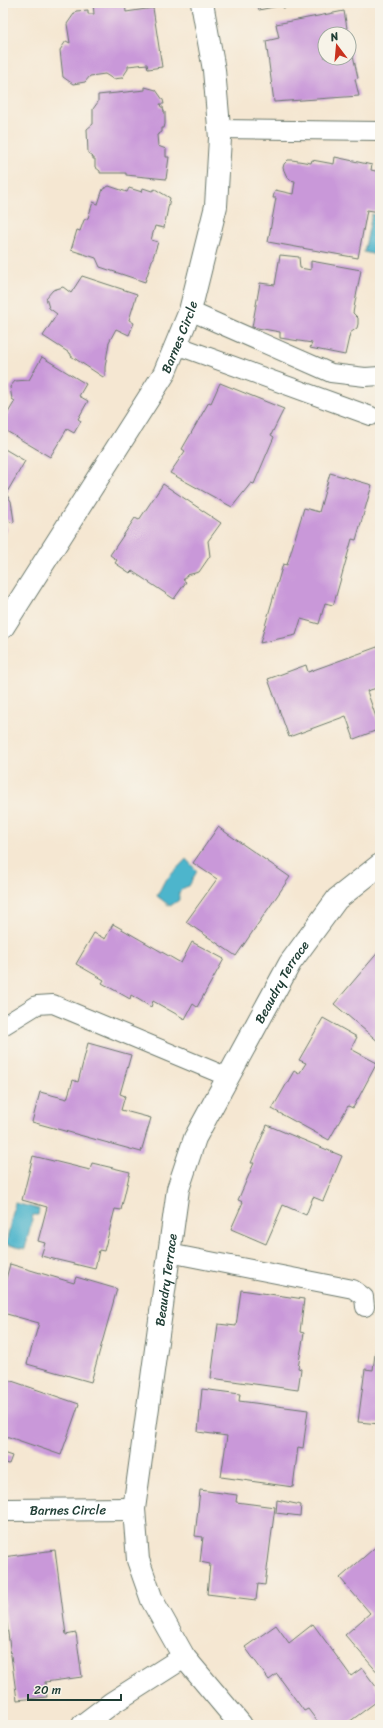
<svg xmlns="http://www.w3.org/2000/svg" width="383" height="1728" viewBox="0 0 383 1728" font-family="Sriracha,sans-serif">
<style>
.water{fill:#4eb5cc;stroke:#367980}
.building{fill:#c998d9}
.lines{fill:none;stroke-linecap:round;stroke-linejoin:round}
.service-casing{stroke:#6a786b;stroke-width:20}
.minor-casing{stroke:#6a786b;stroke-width:24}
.service{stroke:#fff;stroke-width:18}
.minor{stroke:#fff;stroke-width:22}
.labels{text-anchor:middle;stroke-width:3;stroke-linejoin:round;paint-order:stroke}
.street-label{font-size:13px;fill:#1f3d34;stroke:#f7f3e8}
</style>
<rect width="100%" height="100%" fill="#f7f3e8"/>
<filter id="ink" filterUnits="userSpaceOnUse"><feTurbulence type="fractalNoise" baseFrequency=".025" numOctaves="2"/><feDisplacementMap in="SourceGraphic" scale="8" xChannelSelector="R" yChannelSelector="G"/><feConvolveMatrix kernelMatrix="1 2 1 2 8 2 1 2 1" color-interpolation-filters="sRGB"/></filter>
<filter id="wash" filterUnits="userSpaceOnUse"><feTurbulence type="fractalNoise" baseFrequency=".012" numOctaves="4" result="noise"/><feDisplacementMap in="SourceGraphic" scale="16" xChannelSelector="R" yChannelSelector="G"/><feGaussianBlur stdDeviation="0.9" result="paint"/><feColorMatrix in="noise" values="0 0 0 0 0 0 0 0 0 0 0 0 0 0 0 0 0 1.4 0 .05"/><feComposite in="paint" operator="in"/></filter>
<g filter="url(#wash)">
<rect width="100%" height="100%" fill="#f5e7d2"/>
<path class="water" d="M372,214L380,216V256L364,252Z
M186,859L197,871L189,886C181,888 178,892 179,900L170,906L157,896L164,882Z
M15,1203L39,1209L38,1215H33L25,1249L6,1244Z"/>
<g id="blocks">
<path class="building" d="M93,3H125L126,12L153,8L162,67L148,69L147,64L128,66V69L122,78L113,79L105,74L90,76L85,82L73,84L63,77L60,50L66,41L70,43L67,24L76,11L88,10V14H94Z
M257,3H307V4L283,8V5L259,10Z
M344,11L347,28L344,29L345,34H325V58H349V47L351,46L358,78L355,79L359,96L274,102L266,41L279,38L276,24Z
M145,87L156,90L163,100L164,104H160L161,107H163L164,112H165V124L164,128H162V132L157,135L158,146L166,149V157H169L166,179L126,175V173H100V171L95,167V159H93V157L88,153L87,129L93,124V109L98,102V95L145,90Z
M335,157L372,165L371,170L380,172V212L367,210L358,258L268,242L276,198H273L275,190L293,194L295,181L290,180L286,175L283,168L284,164L288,160H292L311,163L312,160L334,164Z
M109,186L127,192L129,188L142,192L143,188L152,191L155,189L170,198L164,228L155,226L151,240L158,242L145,282L100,267L96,258L71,250L77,230L80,231L84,220L88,218L93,202L98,204L103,189Z
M280,255L299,257L300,268L311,270V261L361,270L353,313L358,318V324L357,328L350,333L345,355L310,348L312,343L280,338V332L252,327L260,283L275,285Z
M82,276L137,294L129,320L134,323L129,335L116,329L109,342L105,367V377H103L71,356V354L43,336L57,314L49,308L46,298L53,290L63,287L71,293Z
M42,357L86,384L79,396L88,401L78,419L81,421L74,433L67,429L50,457L3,429V421L15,401L12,399L10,387L15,381L29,380Z
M220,383L284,409L271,435L274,437L254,484L251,483L232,507L170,473L185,451L182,449L209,402L211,403Z
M3,448L25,461L6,494L11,501L14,521L13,523L4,519L6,530L4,539Z
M330,473L372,485L356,540L352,539L334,603L333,605L325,603L319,624L301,619L296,635L260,643L283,564L287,565L304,508L319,512Z
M163,484L221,523L208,541L210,556L199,572L187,575L183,580L186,582L174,599L132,571L130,573L115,563L117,560L110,555L135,518L139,520Z
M380,646V687L367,691L380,729L354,739L346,716L289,737L268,679L306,665L308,672Z
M218,827L290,877L236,956L186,922L217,879L193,863Z
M113,924L181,963L192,942L224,959L197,1007L193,1004L185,1019L153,1001L151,1007L131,995L130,999L102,983L104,980L76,964L94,933L105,939Z
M380,950V1043L334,1004Z
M323,1018L357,1037L351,1049L377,1063L353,1108L348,1106L329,1140L272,1109L294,1071L299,1074L306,1063L299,1060Z
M88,1043L131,1055L120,1094L125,1096L121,1110L151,1118L141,1152L32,1122L40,1092L67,1099L73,1080L78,1082Z
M267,1125L342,1156L323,1201L313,1197L306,1215L283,1205L266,1244L231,1229L243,1202L238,1200L254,1163H251Z
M33,1156L90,1170L92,1163L130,1172L121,1210L115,1209L104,1251L99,1250L95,1269L41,1256L45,1243L38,1241L47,1207L22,1200Z
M10,1264L74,1283L76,1277L117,1289L91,1382L27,1364L39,1323L3,1313V1290Z
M241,1290L304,1299L300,1332L304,1333L298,1368L301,1369L298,1390L211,1378L218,1324L236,1326Z
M379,1322H380V1424L358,1422L365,1369L373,1370Z
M3,1378L79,1404L61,1455L3,1435Z
M202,1389L240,1394L239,1401L308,1410L303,1448L298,1447L293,1487L221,1477L227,1436L198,1432Z
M3,1453L12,1456L9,1464L3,1462Z
M200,1490L237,1495L236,1502L275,1507L265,1585L258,1584L256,1600L207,1594L210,1564L200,1562L203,1537L195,1536Z
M277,1500L301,1505L300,1516L276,1513Z
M380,1543V1675L345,1635L370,1613L340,1578Z
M55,1550L66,1635L76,1633L82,1677L45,1682L47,1697L17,1700L3,1596V1557Z
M313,1624L351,1676L362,1668L380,1692V1699L345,1725H320L308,1709L304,1711L277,1674L269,1680L245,1647L276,1625L289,1643Z"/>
</g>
</g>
<g filter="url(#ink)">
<use href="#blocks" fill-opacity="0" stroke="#6a786b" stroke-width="1"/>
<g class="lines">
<g class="service-casing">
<path id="service" d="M218,129L380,131
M190,311L331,373L365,377L380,376
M176,345L371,416
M3,1026L37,1005L53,1004L228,1077
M169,1253L353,1289L364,1297L365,1307"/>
</g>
<g class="minor-casing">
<g id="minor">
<path id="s1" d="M3,627L164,374L190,311L216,206L220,138L214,70L202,3"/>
<path id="s2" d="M3,1510L134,1509"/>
<path d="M83,1725L112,1703L184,1657"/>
<path id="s3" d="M241,1725L184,1657L152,1600L138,1560L134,1509L178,1189L195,1138L290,963L337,899L380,865"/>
</g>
</g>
<use href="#service" class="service"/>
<use href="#minor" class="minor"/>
</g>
</g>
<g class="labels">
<g class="street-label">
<text dy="5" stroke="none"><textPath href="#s1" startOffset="340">Barnes Circle</textPath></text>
<text dy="5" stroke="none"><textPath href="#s3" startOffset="803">Beaudry Terrace</textPath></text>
<text dy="5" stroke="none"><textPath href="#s3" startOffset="479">Beaudry Terrace</textPath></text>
<text dy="5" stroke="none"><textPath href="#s2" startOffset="65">Barnes Circle</textPath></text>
</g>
</g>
<rect width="383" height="1728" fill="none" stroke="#f7f3e8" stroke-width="16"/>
<g transform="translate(337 46) rotate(344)"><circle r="19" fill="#f7f3e8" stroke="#a1aaa0"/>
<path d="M0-3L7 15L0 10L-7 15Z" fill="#c8321e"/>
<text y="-6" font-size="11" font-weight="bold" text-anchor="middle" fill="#1f3d34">N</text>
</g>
<path d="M28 1694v6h93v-6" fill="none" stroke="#1f3d34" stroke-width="2"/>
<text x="34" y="1694" font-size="12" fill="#1f3d34" stroke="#f7f3e8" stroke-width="3" paint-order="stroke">20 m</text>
</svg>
